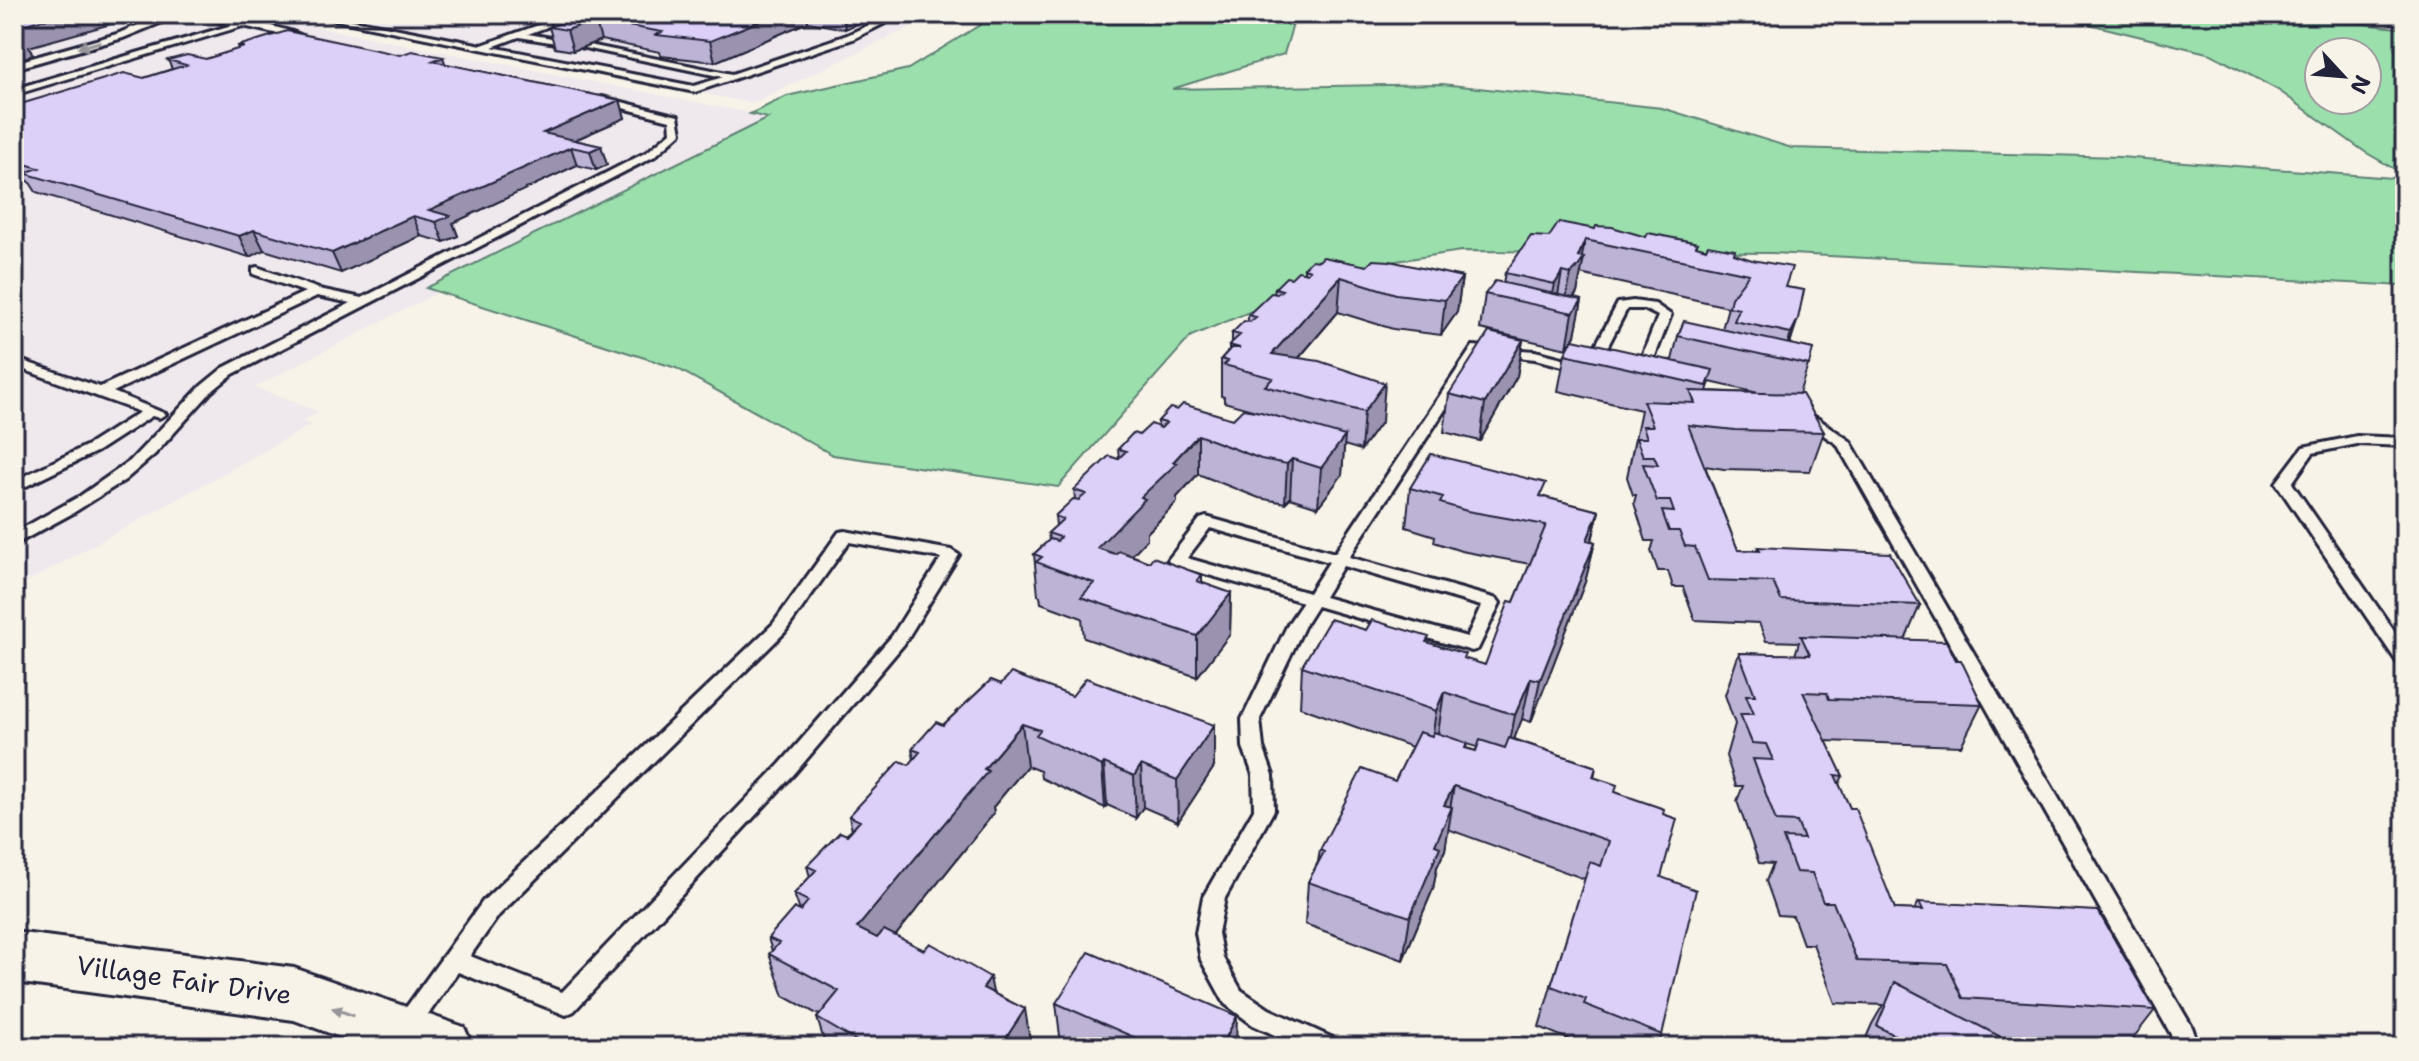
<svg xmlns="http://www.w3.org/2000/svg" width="2419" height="1061" viewBox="0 0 2419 1061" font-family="'Shantell Sans',sans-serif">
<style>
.built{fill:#efe8ed}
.green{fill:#9bdfac;stroke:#5e8074;stroke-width:2;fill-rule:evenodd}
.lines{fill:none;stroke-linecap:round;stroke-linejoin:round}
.service-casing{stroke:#22223b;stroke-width:6}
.tertiary-casing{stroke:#22223b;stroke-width:6}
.service{fill:#f7f3e8;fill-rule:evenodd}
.tertiary{fill:#f7f3e8;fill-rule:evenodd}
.wall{fill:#bdb3d5;stroke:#22223b;stroke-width:2;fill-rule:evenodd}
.shaded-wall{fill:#9a92ae;stroke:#22223b;stroke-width:2}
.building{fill:#dcd0f8;stroke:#22223b;stroke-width:2}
.oneway{fill:#97959a}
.labels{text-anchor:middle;stroke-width:6;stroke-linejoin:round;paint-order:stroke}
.near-street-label{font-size:26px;fill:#22223b;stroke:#f7f3e8}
</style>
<rect width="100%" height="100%" fill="#f7f3e8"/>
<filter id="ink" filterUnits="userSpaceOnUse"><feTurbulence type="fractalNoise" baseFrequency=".0125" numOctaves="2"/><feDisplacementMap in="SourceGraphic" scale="16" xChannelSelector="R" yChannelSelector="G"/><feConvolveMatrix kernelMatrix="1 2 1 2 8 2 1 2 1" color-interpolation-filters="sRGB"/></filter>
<g filter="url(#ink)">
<path class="built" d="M14,14H189L14,63Z
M207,14H250L775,118L255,387L319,412L302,421L311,425L14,589V69Z
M297,14H938L752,103Z"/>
<path class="green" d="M998,14H1296L1284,54L1172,89L1442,84L1662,108L1792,148L2120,157L2405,179V286L1772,253L1461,251L1358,267L1191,336L1058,487L833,455L676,368L426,288L768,118L750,114L787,96L908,69Z
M2048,14H2282L2405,29V175L2365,152L2278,90L2211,54ZM2319,52H2367V100H2319Z"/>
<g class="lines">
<g class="service-casing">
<path id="service" d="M136,14H182L123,38L14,69V63L117,34L152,19Z
M190,14C216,14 283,26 305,37L301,39L243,26L14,95V89L232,25Z
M306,14H322L482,45L570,14H582L528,34L569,41V45L519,37L492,47L694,86L723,77L580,47L584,44L732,74L847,35L893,14H903L853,39L695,92Z
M602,97L678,116L681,133L655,156L233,374L211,392L155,454L125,480L73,513L14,545V533L80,496L130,461L201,386L223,368L351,303L317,296L113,392L166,414L159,418L152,416L98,451L14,492V481L88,445L140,412L14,366V358L100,387L305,292L253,274V268L257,267L319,289L362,298L647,152L671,132L670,120L599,102V98Z
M1633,301L1655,304L1671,315L1646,379L1641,380L1634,376L1658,316L1644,309H1627L1599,363L1597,366H1589L1588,370L1583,371L1535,359L1482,353L1349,557L1497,599L1500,603L1478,649L1472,651L1317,606L1305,625L1260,719L1263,747L1273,775L1274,810L1225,898L1218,933L1223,958L1241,990L1269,1009L1335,1039L1338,1047H1301L1253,1025L1225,1004L1201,960L1196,933L1203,897L1254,809L1253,775L1243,747L1242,719L1288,624L1303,602L1170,564L1168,560L1200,519L1206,517L1335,553L1473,346L1535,351L1586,364L1618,303ZM1210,528L1329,562L1309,593L1187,558ZM1343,566L1481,606L1467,637L1324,597Z
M1800,414L1817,418L1850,441L2192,1027L2199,1047H2175L2173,1038L1837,444L1807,424L1795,421L1793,418L1795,415Z
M2357,436L2405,438V446L2357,444L2313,453L2292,483L2405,647V667L2399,665L2276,483L2303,447Z
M845,531L951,550L959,555L904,644L794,774L574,1011L566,1015L458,972L413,1036L405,1039L397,1036L393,1028L397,1020L483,901L773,624L839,532ZM849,542L941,558L892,636L780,764L562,992L470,956L499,915L785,632Z"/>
</g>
<g class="tertiary-casing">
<path id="tertiary" d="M14,932L294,968L464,1027L473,1047H367L294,1020L14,982Z"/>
</g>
<use href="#service" class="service"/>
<use href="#tertiary" class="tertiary"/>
</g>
<path class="wall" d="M548,14H878L845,29L808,22L715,62L661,56L660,52L601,40L573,51L555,48L549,27L551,26Z
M238,46L446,64L620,100L625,118L575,140L601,146L607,165L596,170L577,165L453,223L458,236L444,242L421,236L341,273L264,250L249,257L36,192L29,181L14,176V106L144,78L172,69L168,60L206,59L239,49Z
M1595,229L1646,237L1734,254L1786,287L1804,290L1790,344L1813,349L1799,394L1824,432L1810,471L1724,469L1705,466L1738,550H1757L1758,547L1920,605L1905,640L1956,660L1982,704L1961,746L1826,741L1843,776L1839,784L1895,909L1914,910L1919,902L2155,1010L2126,1047H2046L2016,1045L2020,1047H1862L1872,1024L1883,1005L1835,1003L1813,944H1803L1793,916L1778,915L1766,881L1773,864L1759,863L1737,801L1743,786H1736L1726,756L1735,724L1725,695L1739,653L1795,655L1799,642L1766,641L1759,623L1695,620L1683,587H1673L1668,571H1658L1651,551L1654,541H1646L1634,503L1636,495H1633L1627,477L1641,410L1558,391L1565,354L1672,360L1678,336L1722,329L1728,307L1580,274L1577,293L1574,298L1582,300L1575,335L1567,349L1480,329L1485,294L1503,283L1505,273L1549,237ZM1710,382L1758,393L1707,391Z
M1367,266L1462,277L1457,312L1441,335L1393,329L1338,312L1299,358L1382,421L1361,450L1344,445L1342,475L1318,507L1290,498L1285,503L1259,498L1198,474L1177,497V502L1147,533V539L1131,555L1149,562L1202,575V583L1231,593L1230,634L1197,677L1084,638L1082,618L1041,603L1040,596L1038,595L1034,554L1049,540L1048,533L1056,526L1055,516L1075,499L1074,490L1119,459L1118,449L1139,435L1158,427V421L1177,410L1233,419L1256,411L1224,402V397L1221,396V359L1229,350V345L1232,343V333L1248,322V315L1274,294L1275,288L1304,272V268Z
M1523,340L1517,376L1480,441L1444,432L1449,394Z
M1410,488L1544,497L1599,511L1592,541L1595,542L1585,582L1531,722L1522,719L1514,739L1596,767L1594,778L1615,792L1663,814L1661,877L1662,1035L1657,1047H1574L1571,1046L1573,1041L1539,1027L1551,986L1585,879L1448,829L1445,850L1437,867L1433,889L1403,960L1305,924L1308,882L1318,862L1320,850L1395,781L1412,747L1300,707L1302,666L1366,630L1428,643L1464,659L1485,665L1514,602L1530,564L1461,551L1434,542L1435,536L1406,527ZM1467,744L1477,747L1476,751L1466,748Z
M991,680L1214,767L1178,822L1143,807L1136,818L1107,805L1105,808L1041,778L1040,771L1027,766L993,807L994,813L895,936L993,993L1031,1047H826L817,1018L819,1015L784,996L769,954L772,951L768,938L800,911L794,894L810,877L807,866L852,830L849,816L909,765L914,760L912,749L943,725Z
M1056,1003L1236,1047H1067L1061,1044Z"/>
<path class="shaded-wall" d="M64,14H134L136,17L29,47L33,55L14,61V27Z
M777,14H807L808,22L715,62L710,41Z
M843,14H878L845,29Z
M595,20L601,40L573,51L567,30Z
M443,57L449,74L432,61Z
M620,100L625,118L549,151L543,133Z
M601,146L607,165L596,170L590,151Z
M571,147L577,165L453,223L458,236L444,242L436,222L429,210Z
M413,216L421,236L341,273L332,253Z
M254,230L264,250L249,257L239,236Z
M1585,240L1581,262L1584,258L1577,293L1564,309L1571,274Z
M1562,272L1556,307L1550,308L1555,284Z
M1341,277L1338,312L1273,388L1272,354Z
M1462,277L1457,312L1441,335L1445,300Z
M1582,300L1575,335L1567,349L1573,313Z
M1798,319L1786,355L1783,359L1791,333Z
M1523,340L1517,376L1480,441L1485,403Z
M1385,383L1382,421L1361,450L1364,412Z
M1198,435V474L1177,497V502L1147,533V539L1100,589L1097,548L1141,497Z
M1345,436L1342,475L1318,507L1321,468Z
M1292,459L1290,498L1285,503L1287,464Z
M1599,511L1589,551L1587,540Z
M1595,542L1585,582L1531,722L1540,680Z
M1231,593L1230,634L1197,677V636Z
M1531,678L1522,719L1507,757L1515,715Z
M1444,692L1438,734L1430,753L1436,711Z
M1022,724L1027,766L993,807L994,813L868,970L857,928L984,769Z
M1214,725V767L1178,822L1177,780Z
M1104,763L1107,805L1105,808L1102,766Z
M1141,765L1143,807L1136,818L1134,776Z
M1454,786L1449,814L1452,807L1445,850L1437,867L1433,889L1403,960L1410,917L1435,845L1444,805Z
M990,977L998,1018L983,988Z
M1025,1009L1031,1047H1000Z
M1237,1016L1236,1047H1221Z"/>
<path class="building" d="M14,14H64L14,27Z
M561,14H777L710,41L656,35L662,32L595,20L567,30L549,27L577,17Z
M287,31L400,55L412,51L443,57L432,61L620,100L543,133L601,146L590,151L571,147L429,210L450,216L436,222L413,216L332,253L254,230L239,236L24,173L39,168L14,161V106L124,73L144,78L186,65L168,60L187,55L206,59L244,47L238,46Z
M1559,222L1595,229L1596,226L1612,227L1646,237L1648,233L1698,243L1696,246L1706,249L1708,245L1735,250L1734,254L1752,260L1792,267L1785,287L1804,290L1798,319L1791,333L1734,321L1739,309L1729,307L1731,298L1749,274L1585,240L1578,257L1584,258L1578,267L1571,274L1562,272L1555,284L1505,273L1531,236L1549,237Z
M1323,257L1367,266L1373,260L1390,261L1462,277L1445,300L1396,294L1341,277L1272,354L1319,361L1385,383L1364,412L1265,386L1273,378L1224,365L1228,361L1221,359L1231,348H1240L1229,345L1240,335L1232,333L1244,321L1250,322L1256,317L1248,315L1271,293L1277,294L1282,290L1275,288L1286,277L1291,278L1298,271L1307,273L1310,270L1304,268L1312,260L1319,261Z
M1495,281L1582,300L1573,313L1485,294Z
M1684,321L1813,349L1809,365L1678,336Z
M1489,332L1523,340L1485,403L1449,394Z
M1573,339L1713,370L1707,386L1565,354Z
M1690,391L1802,394L1824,432L1735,430L1688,425L1738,550L1760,551L1758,547L1890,553L1920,605L1781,600L1773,582L1708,580L1695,547L1685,546L1679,531H1669L1662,511L1674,512L1670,501H1657L1643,464L1658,465L1654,456H1643L1636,438H1647L1643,426H1653L1643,401L1695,403Z
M1183,404L1233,419L1243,409L1261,412L1345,436L1321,468L1292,459L1287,464L1261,459L1198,435L1173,462L1177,463L1141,497L1145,499L1097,548L1115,554L1119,551L1149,562L1153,557L1202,575L1197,581L1231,593L1197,636L1081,597L1094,583L1036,562L1042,557L1034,554L1050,539L1057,541L1060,537L1048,533L1063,519L1055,516L1073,499L1079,500L1086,494L1074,490L1109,456L1118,459L1126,451L1118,449L1133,433L1139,435L1151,424L1161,428L1166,423L1158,421L1170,408L1177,410Z
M1431,454L1546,483L1540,496L1599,511L1587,540L1595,542L1540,680L1531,678L1515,715L1444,692L1436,711L1302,666L1330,619L1366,630L1372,620L1429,637L1426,642L1465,654L1463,658L1485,665L1509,601L1514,602L1546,525L1467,511L1440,503L1443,497L1410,488Z
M1801,636L1946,641L1956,660H1961L1982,704L1829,699L1827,693L1803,692L1843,776L1835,775L1850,808H1855L1895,909L1923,910L1919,902L2098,911L2155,1010L1963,998L1947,964L1857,961L1833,902H1823L1812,873L1796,872L1783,838L1804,839L1797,822L1776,821L1753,759L1773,760L1766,744L1752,743L1740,714H1754L1746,695H1755L1739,653L1810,655Z
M1011,673L1072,696L1086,678L1214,725L1177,780L1141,765L1134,776L1104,763L1102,766L1036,735L1040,730L1022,724L984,769L988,771L857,928L877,938L884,930L924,950L930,943L990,977L983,988L1025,1009L1000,1047H867L817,1018L839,991L769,954L779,943L768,938L794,908L800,911L808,901L794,894L816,870L807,866L840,832L847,835L860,821L849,816L900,761L909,765L920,752L912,749L936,722L943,725L991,680L1001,684Z
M1419,732L1432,736L1434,732L1467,743L1465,748L1476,751L1480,740L1505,748L1509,738L1596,767L1593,777L1617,785L1615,792L1664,809L1663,814L1677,819L1661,877L1696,890L1662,1035L1584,1004L1586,999L1551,986L1590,862L1601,866L1609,841L1454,786L1444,805L1452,807L1435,845L1440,847L1410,917L1308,882L1324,852L1320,850L1362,769L1395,781Z
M1089,952L1237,1016L1221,1047H1156L1056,1003Z
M1895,982L2020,1047H1917L1877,1026Z"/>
<defs><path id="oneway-solid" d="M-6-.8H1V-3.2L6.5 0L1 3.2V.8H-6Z" transform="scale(2)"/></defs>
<g class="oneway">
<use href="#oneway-solid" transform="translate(89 45) rotate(164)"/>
<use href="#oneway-solid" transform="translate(343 1012) rotate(-160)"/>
</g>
</g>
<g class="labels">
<g class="near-street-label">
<text transform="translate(184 980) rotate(8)" y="9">Village Fair Drive</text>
</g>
</g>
<rect width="2419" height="1061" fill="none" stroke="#f7f3e8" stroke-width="48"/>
<rect x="24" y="24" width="2371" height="1013" fill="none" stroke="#22223b" stroke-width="3" filter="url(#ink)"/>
<g transform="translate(2343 76) rotate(116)"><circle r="38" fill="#f7f3e8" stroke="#a29fa3" stroke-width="2"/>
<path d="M0-6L14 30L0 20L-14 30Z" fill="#22223b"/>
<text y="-12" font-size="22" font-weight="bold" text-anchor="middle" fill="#22223b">N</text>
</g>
</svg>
